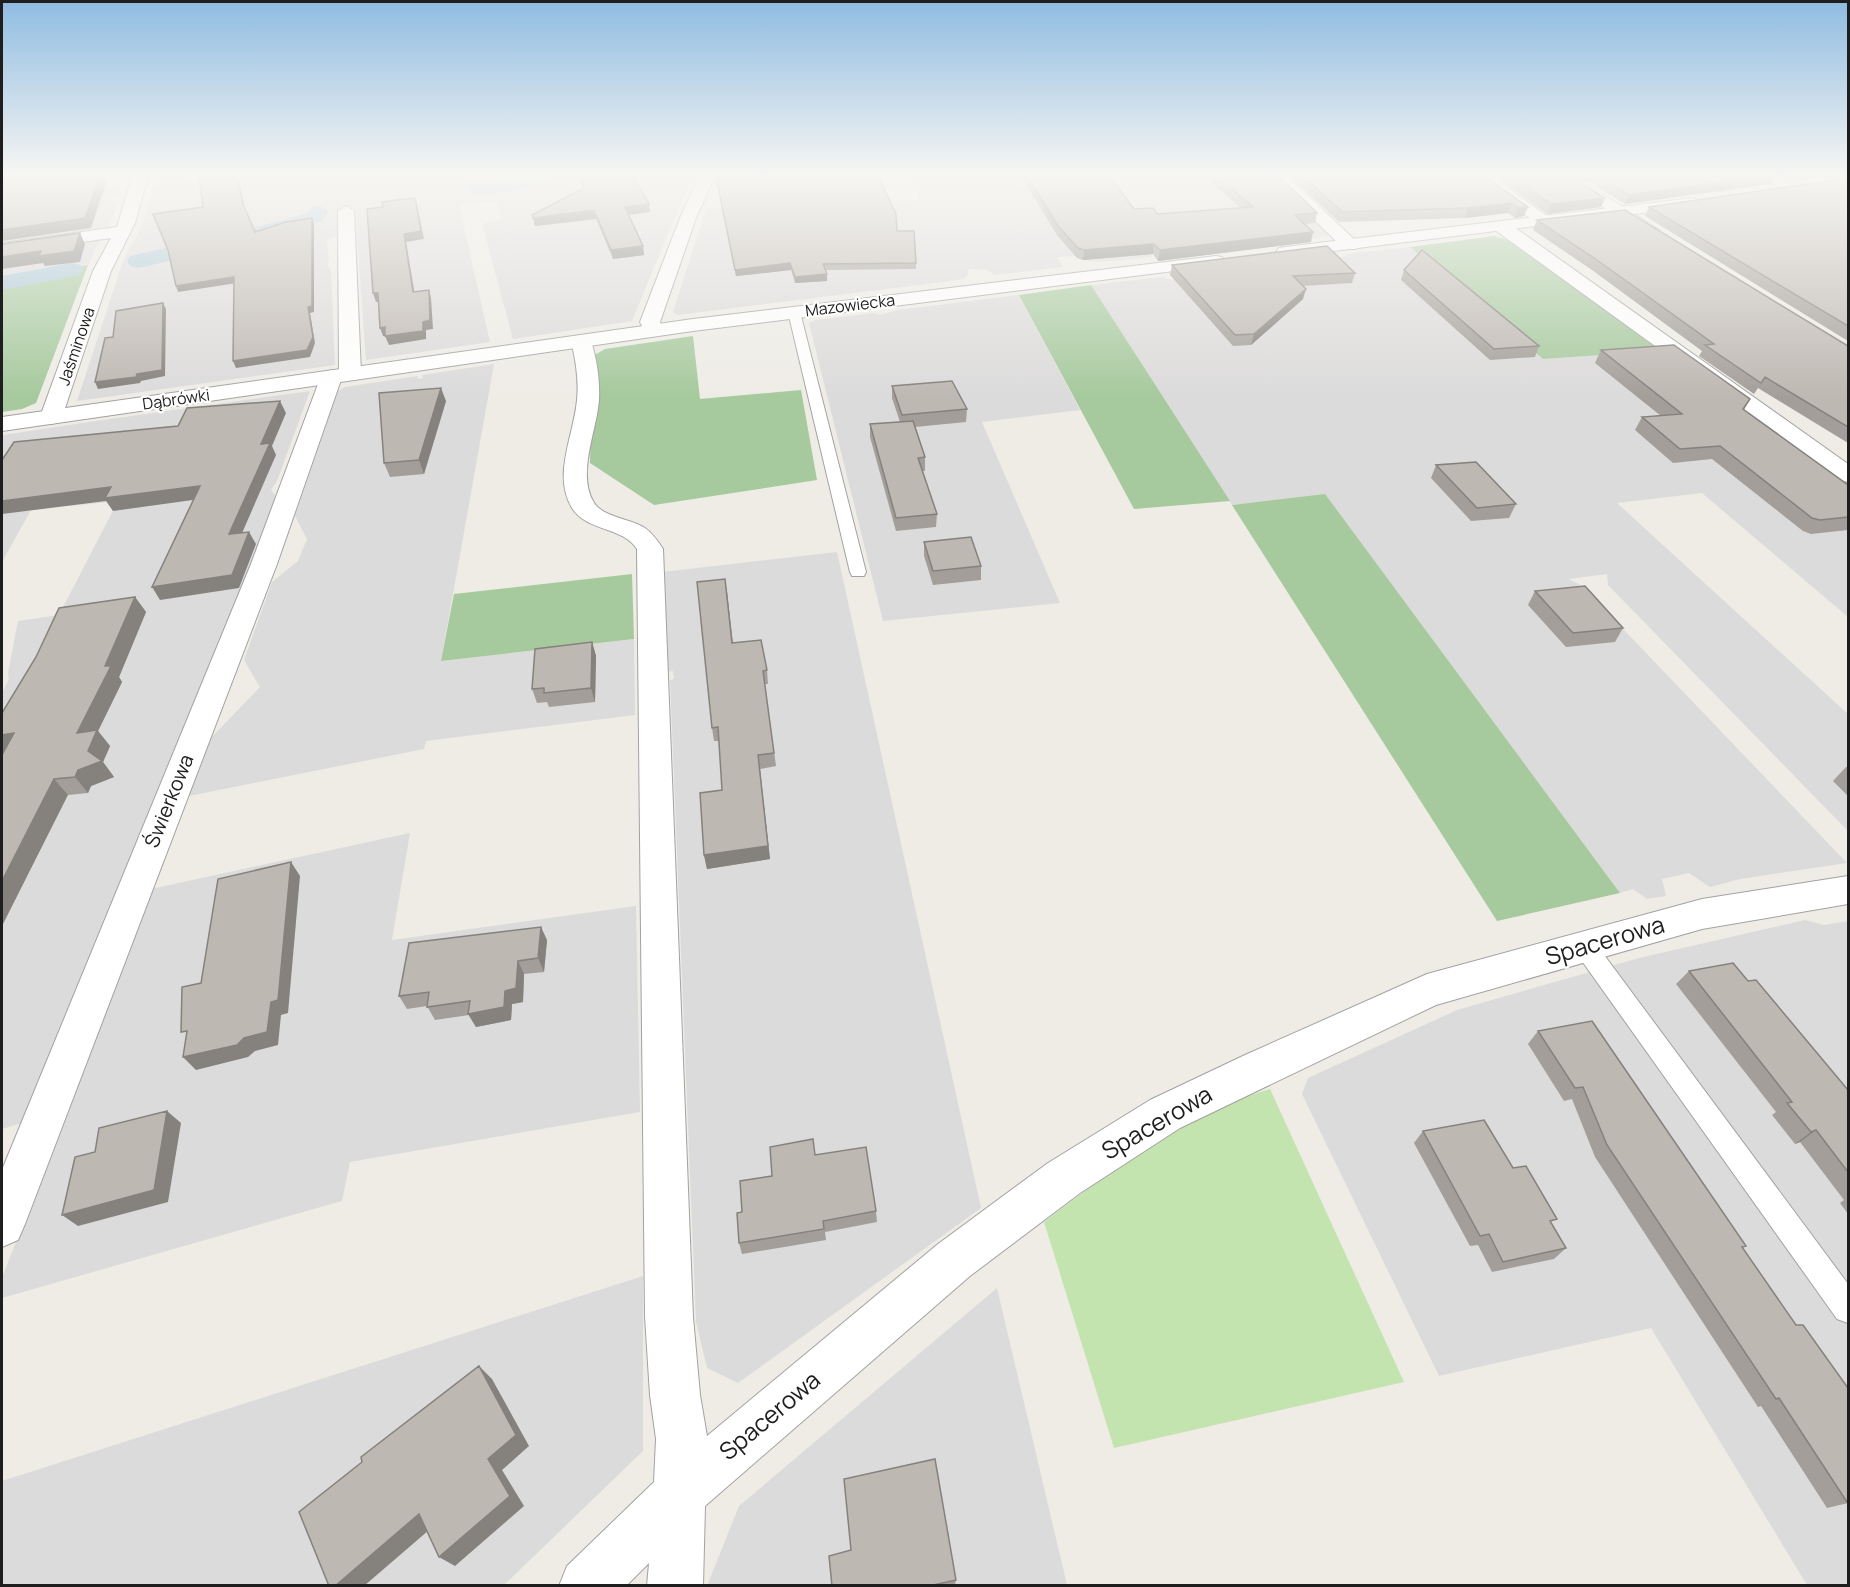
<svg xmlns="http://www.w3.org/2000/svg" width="1850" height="1587" viewBox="0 0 1850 1587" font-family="Manrope,sans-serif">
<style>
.residential{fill:#dcdbdb}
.grass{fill:#c3e3af}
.forest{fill:#a6c99d}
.water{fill:#a9c8d7}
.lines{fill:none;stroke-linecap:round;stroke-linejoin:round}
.canal{fill:#a9c8d7;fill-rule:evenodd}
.service-casing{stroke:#a2a2a2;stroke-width:2}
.minor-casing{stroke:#a2a2a2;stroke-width:2}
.tertiary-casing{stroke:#a2a2a2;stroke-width:2}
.path{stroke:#ec9077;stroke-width:2;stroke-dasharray:1.5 1.5;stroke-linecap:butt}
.service{fill:#fff;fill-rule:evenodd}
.minor{fill:#fff;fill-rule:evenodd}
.tertiary{fill:#fff;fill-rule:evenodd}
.wall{fill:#a39e99}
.shaded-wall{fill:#85817d}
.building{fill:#beb8b2;stroke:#85817d;stroke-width:1.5}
.labels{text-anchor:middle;stroke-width:4.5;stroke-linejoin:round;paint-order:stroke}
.far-street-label{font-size:16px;fill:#1e1e1e;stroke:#fff}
.street-label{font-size:20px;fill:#1e1e1e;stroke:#fff}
.near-street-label{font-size:24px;fill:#1e1e1e;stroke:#fff}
</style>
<rect width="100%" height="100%" fill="#eeece5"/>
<path class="residential" d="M215,176H692L632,321L513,339L482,224L502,219L497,201L459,205L490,342L366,360L355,210L340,212L341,234L327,240L329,259L327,265L331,270L335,365L77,401L123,261L144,221L154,185Z
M917,176H1271L1330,233L1326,237L1174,251L1151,254L1153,257L1128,260L1092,262L1075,256L1057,257L1063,267L995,275L987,270L969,269L968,275L963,279L928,284L678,315L673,312L706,209L919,200Z
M120,186L118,196L112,197L111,202L118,201L109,227L2,242V202Z
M95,239L100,240L88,265L2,280V253Z
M1410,247L1543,359L1660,351L1848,485V617L1702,493L1617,503L1848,714V831L1608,585L1607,574L1569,579L1582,586L1847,863L1740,879L1710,887L1689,873L1662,879L1666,896L1647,899L1633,889L1620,893L1325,495L1232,505L1091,285L1163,277L1171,280L1186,278L1347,256L1345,254Z
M1019,295L1080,410L982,422L1060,603L883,621L809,323L815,320L874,313L880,315L898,310Z
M494,364L441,661L634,639L635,715L426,741L424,749L189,796L204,745L260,687L244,660L272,582L298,561L307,539L295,516L338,391L345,387L417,376L418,379L423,378L422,375Z
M310,391L277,481L271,490L278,499L25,1122L2,1129V693L9,679L8,673L18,621L59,615L118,501L31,510L2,562V438L3,435L89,422Z
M837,552L981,1208L738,1383L707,1368L696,1322L670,680L674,679L673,671L667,672L662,572Z
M410,833L392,940L636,906L640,1112L350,1162L342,1201L2,1298V1278L151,889Z
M1805,920L1824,925L1848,921V1585H1807L1651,1328L1439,1376L1302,1094L1308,1078L1457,1010L1639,958Z
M643,1276V1451L504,1585H2V1481Z
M997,1288L1067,1585L707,1586L739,1506Z"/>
<path class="grass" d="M1270,1089L1404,1382L1114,1448L1044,1222L1136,1152L1217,1106Z"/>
<path class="forest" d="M1494,236L1515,242L1660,351L1543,359L1410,247Z
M88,265L36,403L22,409L2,412V280Z
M1091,285L1230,501L1134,509L1019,295Z
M693,336L700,399L801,390L817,480L654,505L590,463L593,356L605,349Z
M1325,494L1620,893L1497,921L1232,505Z
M632,574L634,639L441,661L454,594Z"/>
<path class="water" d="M498,176H569C553,184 488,198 471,193L465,186L467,182Z"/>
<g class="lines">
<path class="canal" d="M318,206L325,208L328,212L322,221L254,242L138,268L130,266L127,261L130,256L242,231L307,213L311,208Z
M72,263L80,265L84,270L80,275L2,290V276Z"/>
<g class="service-casing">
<path id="service" d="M1759,176H1773L1797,188L1788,190Z
M794,308L800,312L866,572L864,576H852L850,572L788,312Z
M1585,937L1593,940L1848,1284V1323L1837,1319L1577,954L1573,947L1577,940Z"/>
</g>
<g class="minor-casing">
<path id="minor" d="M132,176H148L135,223L111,271L62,417L59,422L51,424L43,422L40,417L93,271L111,238L2,253V243L117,227Z
M699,176H715L696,218L660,322L664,331L661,335H647L640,322L680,218Z
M1270,176H1287L1356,241L1359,245L1356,249H1344Z
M1471,176H1490L1554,221L1546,226L1540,225Z
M1555,176H1574L1659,230L1657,234H1645Z
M346,206L354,211L361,373L357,377L350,379L342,377L277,564L25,1224L18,1240L2,1247V1170L251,564L321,376L325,372L332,370L339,372L338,211Z
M1501,221L1507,222L1848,464V482L1840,480L1495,230L1493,226Z
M581,335L588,337L591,341C597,360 600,380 599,400C597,430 577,472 593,501C602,518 630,518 645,528C653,534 658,541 663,549L693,1317L700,1395L707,1436L938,1244L1048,1163L1150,1100L1245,1055L1427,974L1702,899L1848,876V904L1702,929L1436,1005L1180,1128L1080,1193L970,1276L705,1506L703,1586H647L649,1563L626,1586H559L567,1566L654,1482L656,1439L650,1395L645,1317L637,549C622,526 587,532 572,508C552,475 574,435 577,400C579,380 576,361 571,341L574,337Z"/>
</g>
<g class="tertiary-casing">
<path id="tertiary" d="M1693,198L1699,200L1701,203L1699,206L1285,257L1279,256L1276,252L1279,248L1285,247Z
M1216,256L1222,257L1225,261L1222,265L693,331L2,431V417L693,319Z"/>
</g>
<path class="path" d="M1716,192L1744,188"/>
<use href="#service" class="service"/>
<use href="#minor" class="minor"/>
<use href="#tertiary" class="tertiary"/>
</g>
<path class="wall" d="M578,176H611L612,178L650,212L629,215L643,246L644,255L613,259L596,219L535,226L532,215L583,189Z
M715,176L897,231L916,263V269L825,270L827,281L795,283L791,270L736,276Z
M1021,176H1109L1134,209L1157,214L1241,208L1204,176H1279L1317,213L1315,223L1304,224L1311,242L1158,261L1153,254L1083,260L1077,258L1057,235Z
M1290,176H1484L1528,207L1524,216L1515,218L1508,213L1465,218L1339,222Z
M1494,176H1570L1601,207L1547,214Z
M1579,176H1774L1770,184L1625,204Z
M1778,176H1828L1788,181Z
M1848,178V341L1645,216L1649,207Z
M1537,220L1848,346V443L1758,388L1754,394L1699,356L1702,351L1592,270L1533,230Z
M1172,265L1355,273L1352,283L1302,286L1303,299L1251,345L1233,346L1170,275Z
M1404,270L1539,346L1535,357L1490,360L1401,280Z
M1601,350L1750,399L1744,410L1848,485V530L1811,534L1803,531L1712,459L1673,463L1635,430L1642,417L1661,416L1595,363Z
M892,386L967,409L966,422L915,427L925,457V471H922L937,514L936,527L896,531L870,437V424L900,422L892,398Z
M446,401L424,474L390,477L384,463Z
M1436,465L1516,504L1509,518L1471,521L1431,478Z
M924,542L981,566V580L933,585L924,556Z
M1535,591L1623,628L1615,642L1566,647L1528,605Z
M727,592L733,643L767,670L768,684H765L776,766L760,769L770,859L707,869L704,855L722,790L719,741H714L712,728Z
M135,597L146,612L119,677L122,682L98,731L110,746L103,762L114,777L91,786L88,793L68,795L2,755Z
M592,642L596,656L595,702L549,707L547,702L537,703L532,689Z
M1846,767H1848V796L1833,781Z
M547,940L544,972L524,974L523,1002L512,1004L511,1020L476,1027L469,1015L435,1020L427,1006L407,1009L399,996Z
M1689,971L1748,981L1848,1090V1214L1840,1203L1844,1200L1800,1142L1795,1144L1772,1115L1776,1112L1676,984Z
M1538,1031L1742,1248L1796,1325L1848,1388V1503L1827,1508L1761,1406L1758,1407L1595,1157L1572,1099L1564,1101L1528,1044Z
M1423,1131L1513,1168L1552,1224L1566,1248L1554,1259L1492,1272L1478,1245L1470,1246L1414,1143Z
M816,1155L876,1211L877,1222L825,1232L826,1240L742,1254L739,1243L772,1176Z
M956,1580L955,1585L952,1586H832Z"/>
<path class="shaded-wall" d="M100,176H105L107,180L91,228L2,241V230Z
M237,176L239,178L245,210L243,204Z
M1762,176H1774L1770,184L1625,204L1629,195Z
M1791,176H1828L1788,181Z
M415,198L417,205L424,239L406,242L416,301L413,292L404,234Z
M1605,198L1601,207L1547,214L1551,204Z
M1512,203L1508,213L1465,218L1468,208Z
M649,204L650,212L626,215L625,207Z
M1528,207L1524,216L1515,218L1518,208Z
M594,210L596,219L535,226L533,218Z
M312,218L314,224V312L310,313L315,343L310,357L236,368L233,361L308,307Z
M1313,232L1311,242L1158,261L1160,250Z
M80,233L85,244L80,262L45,266L43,263L2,269V257Z
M1154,244L1153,254L1083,260L1084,250Z
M643,246L644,255L613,259L611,250Z
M790,263L791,270L736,276L735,270Z
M827,274V281L795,283V277Z
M234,277L237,283L178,292L176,286Z
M1306,289L1303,299L1251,345L1254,334Z
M429,290L431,298L433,329L426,330V339L389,345L385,336L423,322Z
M373,293H378L381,301L376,302Z
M163,303L166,309L165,376L141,381L140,383L98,389L95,382Z
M385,327L388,336H383L380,328Z
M441,388L446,401L424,474L419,460Z
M280,401L286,413L272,446L276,455L236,547L229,534L261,444Z
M200,486L207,498L113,511L106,501L2,514V501L111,487Z
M249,532L256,544L239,588L160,600L152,587Z
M725,579L727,592L734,657L732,643Z
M135,597L146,612L119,677L122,682L98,731L110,746L103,762L114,777L91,786L88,793L75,777L88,751L77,733Z
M592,642L596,656L595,702L591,688Z
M14,733L27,748L2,753V735Z
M758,755L770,859L707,869L704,855Z
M54,779L68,795L2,926V881Z
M291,862L300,876L288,1013L281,1015L278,1045L255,1051L248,1057L196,1070L183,1057L244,1038L271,1002Z
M541,927L547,940L544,972L538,958Z
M518,961L524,974L523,1002L512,1004L511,1020L476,1027L468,1014L505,991Z
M167,1111L181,1123L168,1202L78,1226L62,1215Z
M1816,1130L1800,1142L1795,1144L1811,1132Z
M479,1366L492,1379L529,1446L502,1470L524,1506L455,1566L439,1557L488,1459Z
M419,1514L436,1524L364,1586H335Z"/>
<path class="building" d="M2,176H100L85,218L2,230Z
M215,176H237L243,204L255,232L286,222L312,218V306L308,307L313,337L307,350L233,361L234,277L176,286L168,250L153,214L203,207L199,178Z
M579,176H611L612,178L633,176L649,204L625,207L643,246L611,250L594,210L533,218L532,215L584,188Z
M716,176H878L896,214L897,231H914L916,263L823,264L827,274L795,277L790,263L735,270Z
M1027,176H1109L1134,209L1153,208L1157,214L1253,207L1216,176H1279L1317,213L1295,215L1313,232L1160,250L1154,244L1084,250L1078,248L1058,226Z
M1303,176H1484L1528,207L1518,208L1512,203L1468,208L1342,212Z
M1511,176H1570L1605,198L1551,204Z
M1598,176H1762L1629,195Z
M1848,178V326L1649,207Z
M415,198L421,231L404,234L413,292L429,290L430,320L423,322V331L385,336V327L380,328L378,293H373L367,209L383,207L382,202Z
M1625,210L1848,346V427L1765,377L1761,383L1705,345L1714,344L1597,260L1537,220Z
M80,233L74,251L39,256L41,251L2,257V244Z
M1327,246L1355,273L1293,276L1306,289L1254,334L1235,335L1172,265Z
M1422,250L1539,346L1494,349L1404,270Z
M163,303L162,370L137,374L136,377L95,382L105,338L113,337L116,311Z
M1674,345L1750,399L1743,409L1848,485V517L1820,520L1812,518L1720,446L1680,449L1642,417L1682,414L1601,350Z
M952,381L967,409L902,415L892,386Z
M441,388L419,460L384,463L379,393Z
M280,401L261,444L270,443L229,534L249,532L232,575L152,587L200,486L105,498L111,487L2,501V460L14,442L178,426L187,408Z
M913,421L925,457L918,458L937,514L896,518L870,424Z
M1476,462L1516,504L1477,508L1436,465Z
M971,537L981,566L933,571L924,542Z
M725,579L732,643L761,640L767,670L763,671L774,753L758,755L768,846L704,855L700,793L722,790L718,727L712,728L697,582Z
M1585,586L1623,628L1573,633L1535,591Z
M135,597L105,666H111L77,733L97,730L88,751L102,761L78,770L75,777L54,779L2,881V755L14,733L2,735V713L36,657L59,608Z
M592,642L591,688L544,693V688L532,689L535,649Z
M291,862L278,1000L271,1002L267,1032L244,1038L237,1045L183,1057L187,1031L181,1032L182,987L201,983L218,879Z
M541,927L538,958L518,961L516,988L505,991L504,1007L468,1014L470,1001L427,1007L429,992L399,996L409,943Z
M1733,963L1748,981L1756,980L1848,1090V1172L1816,1130L1811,1132L1787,1103L1792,1102L1689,971Z
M1592,1021L1746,1246L1742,1247L1796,1325H1803L1848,1388V1501L1847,1502L1779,1398L1776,1399L1607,1145L1583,1087L1575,1088L1538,1031Z
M167,1111L154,1190L62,1215L75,1157L95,1152L99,1128Z
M1484,1120L1513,1168L1526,1166L1557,1219L1550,1221L1566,1248L1503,1262L1489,1234L1480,1236L1423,1131Z
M813,1139L815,1155L866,1147L876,1211L823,1221L824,1229L739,1243L737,1213L742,1212L740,1181L772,1176L770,1147Z
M479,1366L516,1435L488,1459L510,1496L439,1557L419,1514L335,1586H329L299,1512L362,1462L361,1457Z
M935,1459L956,1580L929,1586H832L829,1556L851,1550L844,1479Z"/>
<linearGradient id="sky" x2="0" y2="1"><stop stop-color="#8fbce1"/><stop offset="0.44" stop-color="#f7f6f3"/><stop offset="1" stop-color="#f7f6f3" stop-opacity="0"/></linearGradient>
<rect width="1850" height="398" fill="url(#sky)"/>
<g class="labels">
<g class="far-street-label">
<text transform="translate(850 305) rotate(-7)" y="6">Mazowiecka</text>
<text transform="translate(76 346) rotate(-71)" y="6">Jaśminowa</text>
<text transform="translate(176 399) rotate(-8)" y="6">Dąbrówki</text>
</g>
<g class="street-label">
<text transform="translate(169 801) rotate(-68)" y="7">Świerkowa</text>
</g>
<g class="near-street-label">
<text transform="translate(1605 941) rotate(-16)" y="8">Spacerowa</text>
<text transform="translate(1157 1123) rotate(-30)" y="8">Spacerowa</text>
<text transform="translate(770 1416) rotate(-40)" y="8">Spacerowa</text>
</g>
</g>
<rect width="1850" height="1587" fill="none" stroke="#1e1e1e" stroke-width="6"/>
</svg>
